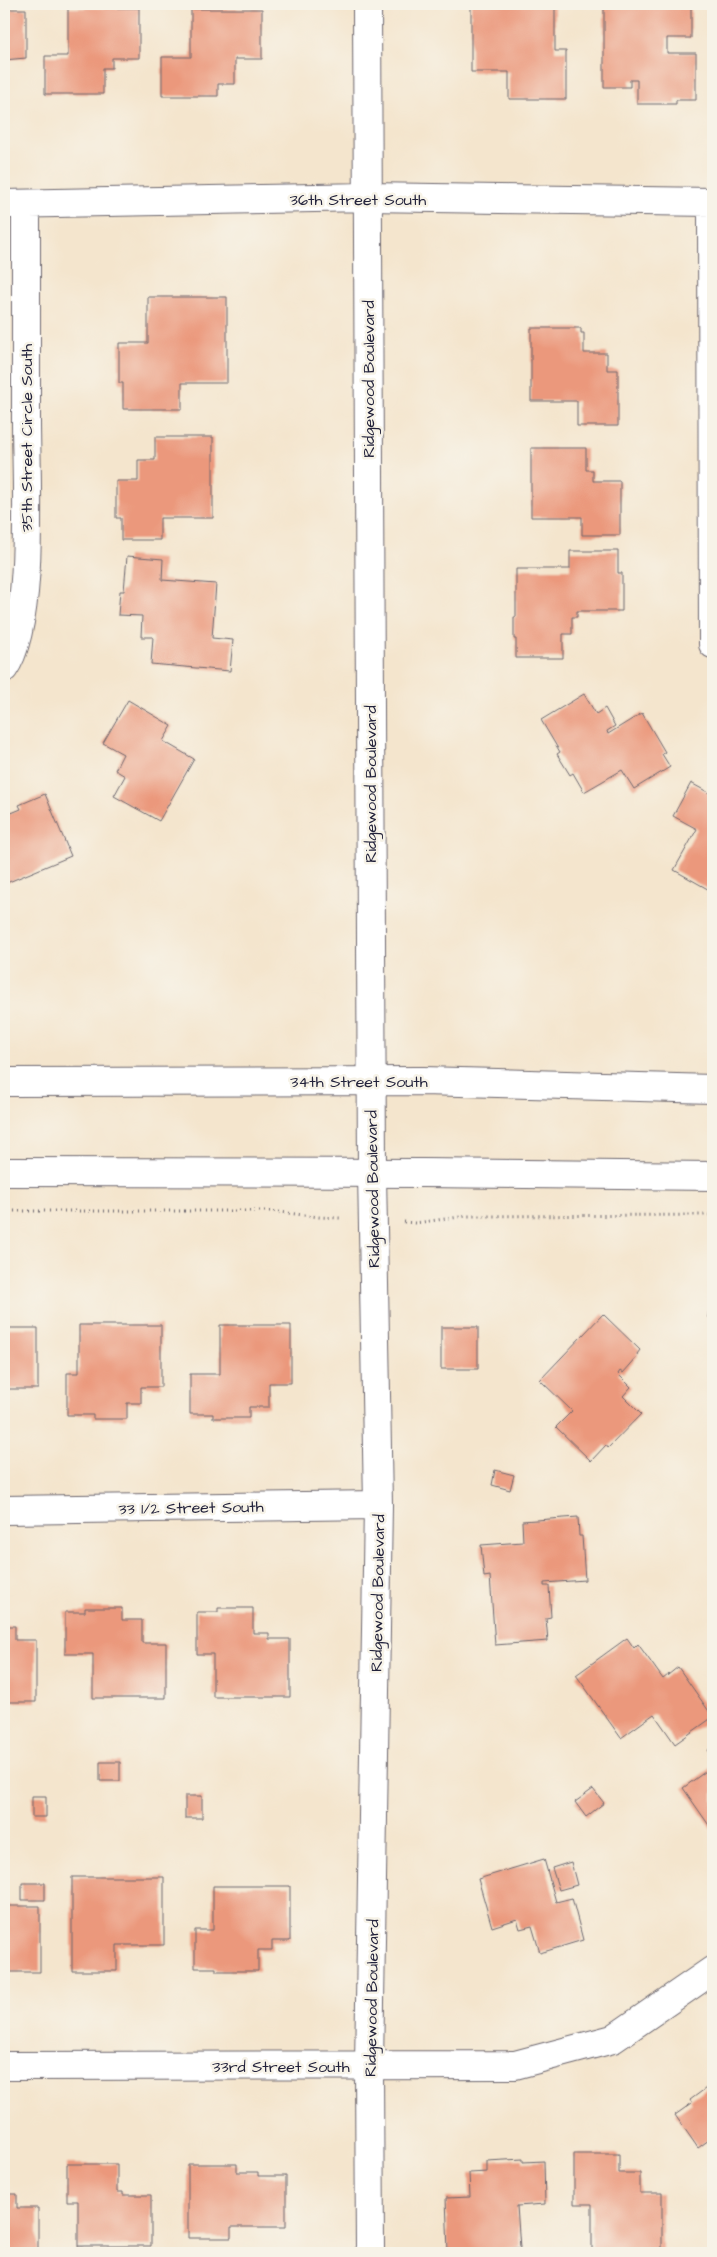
<svg xmlns="http://www.w3.org/2000/svg" width="717" height="2257" viewBox="0 0 717 2257" font-family="'Architects Daughter',sans-serif">
<style>
.building{fill:#eb987b}
.lines{fill:none;stroke-linecap:round;stroke-linejoin:round}
.minor-casing{stroke:#6c666e;stroke-width:30}
.secondary-casing{stroke:#6c666e;stroke-width:30}
.path{stroke:#6c666e;stroke-width:3;stroke-dasharray:1 4;stroke-linecap:butt}
.minor{stroke:#fff;stroke-width:28}
.secondary{stroke:#fff;stroke-width:28}
.labels{text-anchor:middle;stroke-width:5;stroke-linejoin:round;paint-order:stroke}
.street-label{font-size:16px;fill:#22223b;stroke:#f7f3e8}
</style>
<rect width="100%" height="100%" fill="#f7f3e8"/>
<filter id="ink" filterUnits="userSpaceOnUse"><feTurbulence type="fractalNoise" baseFrequency=".02" numOctaves="2"/><feDisplacementMap in="SourceGraphic" scale="10" xChannelSelector="R" yChannelSelector="G"/><feConvolveMatrix kernelMatrix="1 2 1 2 8 2 1 2 1" color-interpolation-filters="sRGB"/></filter>
<filter id="wash" filterUnits="userSpaceOnUse"><feTurbulence type="fractalNoise" baseFrequency=".0096" numOctaves="4" result="noise"/><feDisplacementMap in="SourceGraphic" scale="20" xChannelSelector="R" yChannelSelector="G"/><feGaussianBlur stdDeviation="1.12" result="paint"/><feColorMatrix in="noise" values="0 0 0 0 0 0 0 0 0 0 0 0 0 0 0 0 0 1.4 0 .05"/><feComposite in="paint" operator="in"/></filter>
<g filter="url(#wash)">
<rect width="100%" height="100%" fill="#f4e5cd"/>
<g id="blocks">
<path class="building" d="M471,4H555V51H566V99H509V72H471Z
M604,4H691V38H667V53H696V100H676V104H637V80H630V87H604Z
M68,8H139V58H112V68H103V94H45V56H68Z
M4,9H26V58L4,60Z
M191,9H262V59H235V84H218V96H162V57H191Z
M148,297H227V383H182V409H123V383H119V343H148Z
M531,328H581V333H584V353H607V370H618V426H577V401H531Z
M155,437H213V518H160V540H121V518H116V481H138V460H155Z
M531,448H586V470H593V481H620V535H582V517H531Z
M570,551H618V573H622V611H577V617H572V634H563V658H516V639H514V617H516V569H570Z
M127,556L163,559L162,580L216,584L212,638L233,640L230,671L151,664L153,637H141L142,616L118,615L120,591H124Z
M584,694L596,714L605,708L615,726L607,731L608,734L642,713L665,752L662,754L670,767L634,789L622,770L584,792L573,773L570,775L557,754L560,752L541,720Z
M128,700L172,726L163,741L194,759L159,821L114,796L125,776L115,770L123,754L103,743Z
M691,783L713,795V892L674,870L697,829L673,816Z
M45,794L71,856L4,884V801L9,814L21,809L19,805Z
M710,1296H713V1317H708Z
M603,1314L640,1350L637,1354L638,1356L623,1373L620,1371L618,1374L631,1387L623,1396L641,1414L608,1448L606,1445L591,1461L556,1427L572,1411L540,1380Z
M79,1325H161V1387H141V1403H127V1419H93V1415H67V1373H79Z
M220,1325H291V1383H269V1407H249V1418H213V1414H190V1374H220Z
M441,1327H478V1369H441Z
M4,1328H38V1389H4Z
M495,1470L514,1475L510,1490L492,1485Z
M578,1517L579,1536H582L585,1580L544,1583V1586H549L551,1617L546,1618L548,1641L495,1645L490,1576L484,1577L481,1545L523,1542L522,1521Z
M85,1608H122V1620H142V1643H166V1698H93V1654H65V1612H85Z
M218,1608H253V1633H269V1639H290V1697H213V1654H197V1612H218Z
M4,1626H15V1640H36V1702H4Z
M627,1638L634,1648L638,1644L663,1679L678,1667L713,1717L675,1744L654,1714L621,1738L576,1675Z
M713,1746V1758L708,1750Z
M100,1762H120V1781H100Z
M713,1766V1831L683,1788Z
M593,1789L604,1803L586,1817L575,1802Z
M32,1796H46V1817H32Z
M185,1796H202V1818H185Z
M544,1859L556,1902L572,1898L583,1940L540,1953L532,1926L520,1929L517,1919L492,1927L478,1879Z
M571,1862L577,1885L559,1890L552,1868Z
M72,1877H164V1945H117V1971H72Z
M22,1883H45V1900H22Z
M213,1886H290V1941H272V1950H258V1971H216V1968H195V1930H213Z
M4,1906H40V1972H4Z
M713,2083V2137L698,2148L675,2115L692,2103L690,2100Z
M574,2154H619V2173H640V2193H662V2250H592V2204H574Z
M523,2159V2162L544,2161L545,2204L517,2206L520,2248L448,2252L446,2198L470,2197L469,2173L487,2172V2161Z
M67,2164H117V2192H123V2195H151V2246H78V2201H67Z
M188,2164H237V2172H258V2176H286V2227H231V2238H188Z
M4,2194H17V2208H38V2253H4Z"/>
</g>
</g>
<g filter="url(#ink)">
<use href="#blocks" fill-opacity="0" stroke="#6c666e" stroke-width="1"/>
<g class="lines">
<g class="minor-casing">
<path id="minor" d="M367,4L372,1173L378,1505L369,2065L370,2253
M712,202L713,644
M4,204L367,197L713,202
M4,668C35,625 26,477 26,421C26,348 26,276 26,204
M4,1510L378,1505
M4,2066L515,2065L613,2039L713,1970"/>
</g>
<g class="secondary-casing">
<path id="secondary" d="M4,1082L423,1081L713,1089
M4,1172L423,1173L713,1176"/>
</g>
<path class="path" d="M4,1211H271L319,1217L341,1218
M404,1222L415,1223L467,1216L713,1215"/>
<use href="#minor" class="minor"/>
<use href="#secondary" class="secondary"/>
</g>
</g>
<g class="labels">
<g class="street-label">
<text x="358" y="205">36th Street South</text>
<text transform="translate(368 379) rotate(-90)" y="6">Ridgewood Boulevard</text>
<text transform="translate(26 438) rotate(-90)" y="6">35th Street Circle South</text>
<text transform="translate(370 784) rotate(-90)" y="6">Ridgewood Boulevard</text>
<text x="359" y="1087">34th Street South</text>
<text transform="translate(372 1189) rotate(-91)" y="6">Ridgewood Boulevard</text>
<text transform="translate(191 1507) rotate(-1)" y="6">33 1/2 Street South</text>
<text transform="translate(377 1593) rotate(-89)" y="6">Ridgewood Boulevard</text>
<text transform="translate(371 1998) rotate(-89)" y="6">Ridgewood Boulevard</text>
<text x="281" y="2072">33rd Street South</text>
</g>
</g>
<rect width="717" height="2257" fill="none" stroke="#f7f3e8" stroke-width="20"/>
</svg>
